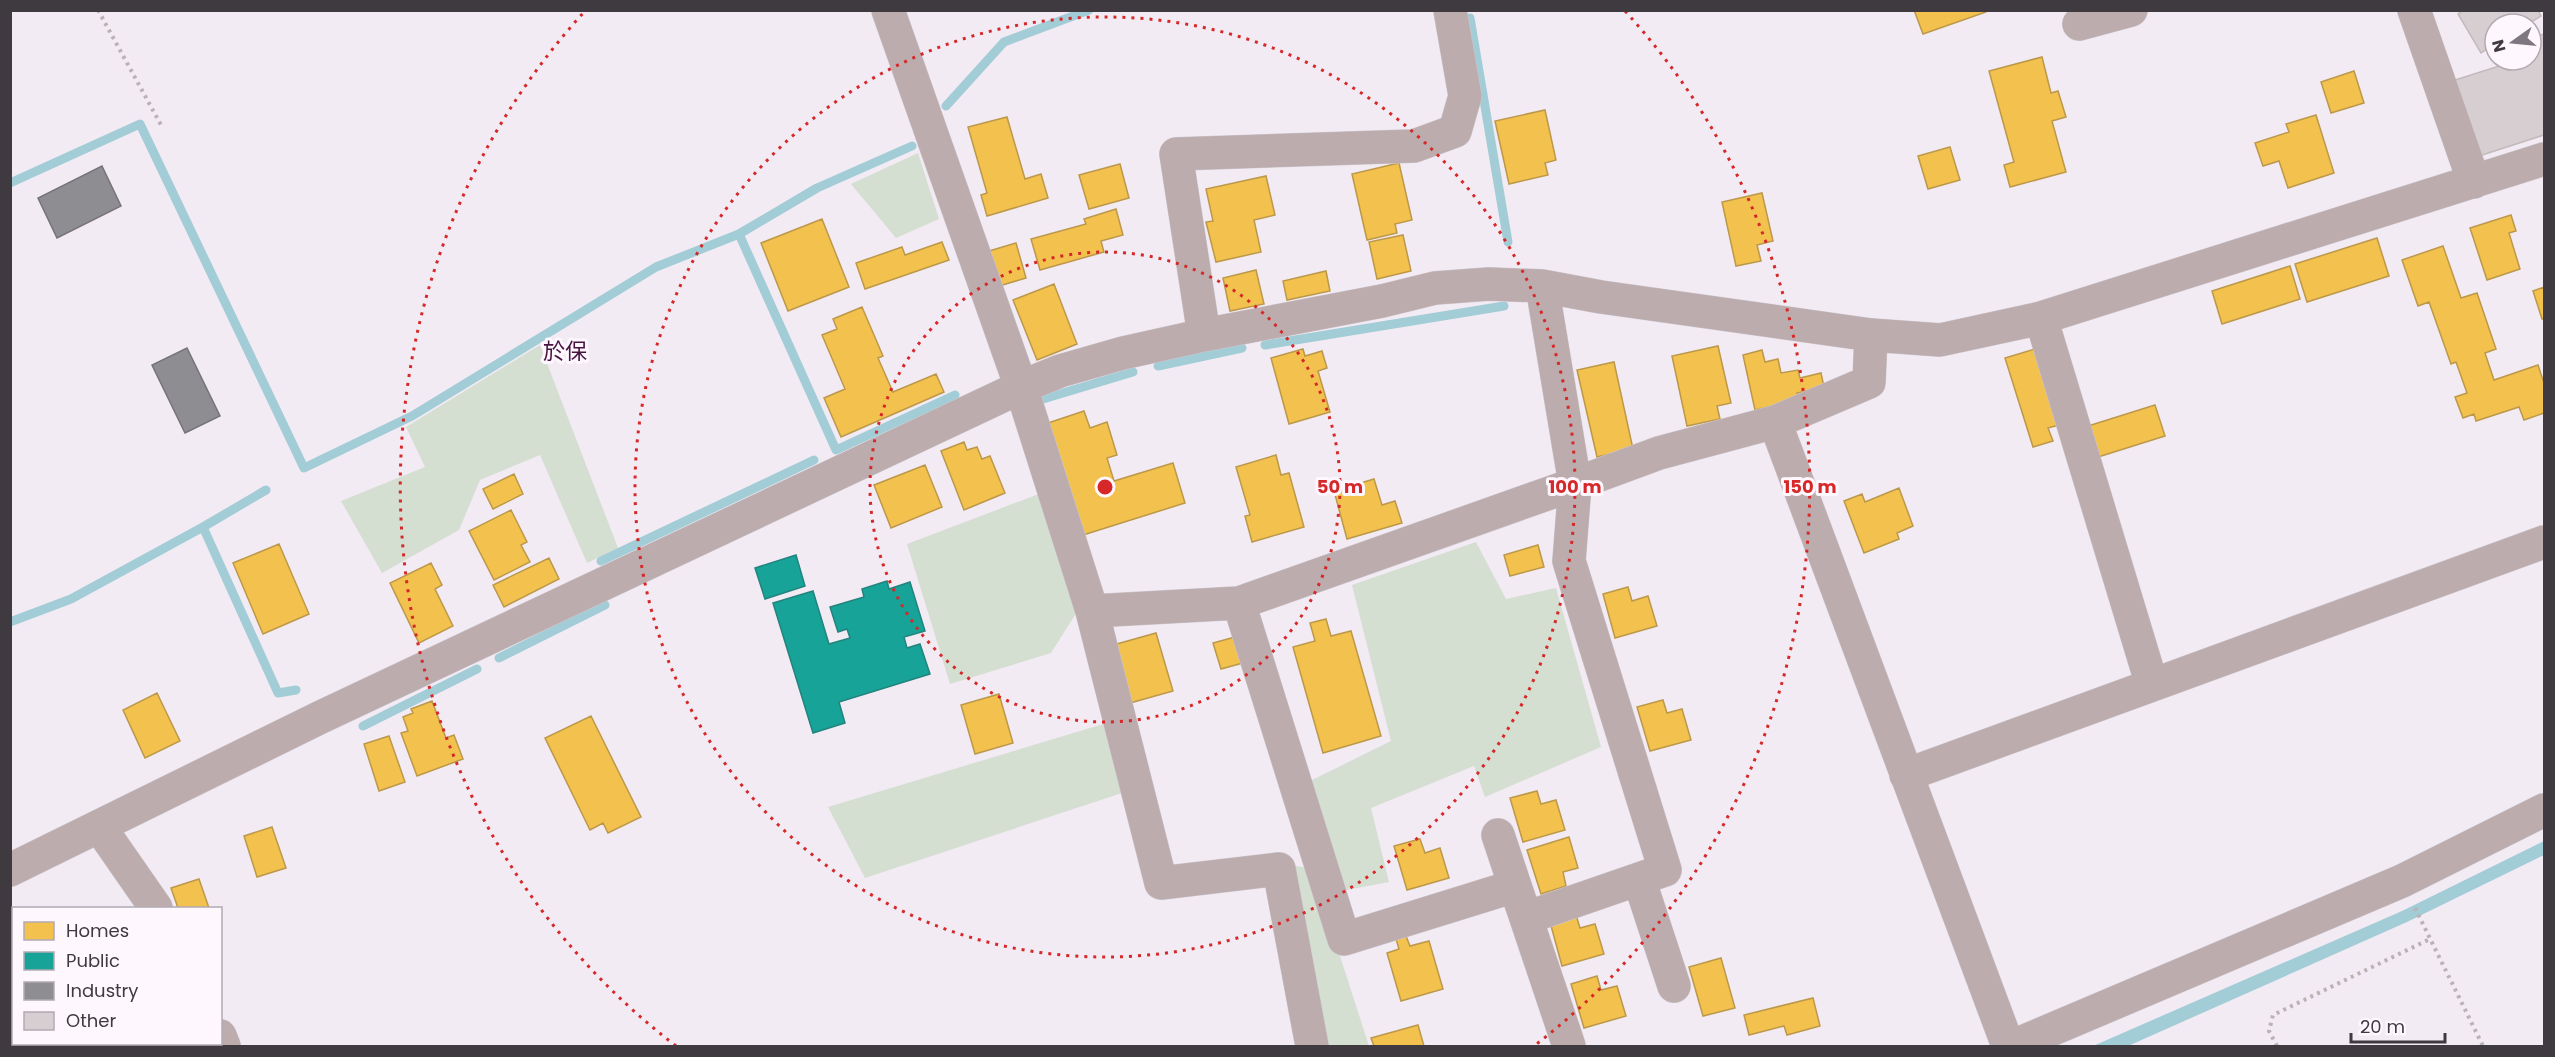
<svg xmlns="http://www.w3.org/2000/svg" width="2555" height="1057" viewBox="0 0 2555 1057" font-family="Poppins,'Noto Sans JP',sans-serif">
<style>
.green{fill:#d4ded1}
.water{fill:#a2ccd6}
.homes{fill:#f2c14e;stroke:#bc984a;stroke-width:1.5}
.public{fill:#17a398;stroke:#23837e;stroke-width:1.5}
.industry{fill:#8d8d92;stroke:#767479;stroke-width:1.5}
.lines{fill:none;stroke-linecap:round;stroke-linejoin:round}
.stream{stroke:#a2ccd6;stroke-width:9}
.building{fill:#d6ced1;stroke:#c2babd;stroke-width:1.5}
.minor-casing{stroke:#cec8cf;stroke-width:34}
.path{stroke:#bcb1b4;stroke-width:4;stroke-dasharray:3 4.5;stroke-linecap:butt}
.minor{stroke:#bcacad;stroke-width:33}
.ring{fill:none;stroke:#d62828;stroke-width:3;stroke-dasharray:3 6}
.labels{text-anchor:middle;stroke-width:6;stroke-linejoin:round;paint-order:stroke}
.neighbourhood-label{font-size:22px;fill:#471240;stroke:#fef7fe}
.centre{fill:#d62828;stroke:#fef7fe;stroke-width:3}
.ring-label{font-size:18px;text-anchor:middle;font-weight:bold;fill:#d62828;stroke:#fef7fe;stroke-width:6;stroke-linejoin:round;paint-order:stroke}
</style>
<rect width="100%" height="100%" fill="#f3ebf4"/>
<path class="green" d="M918,153L939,219L896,238L851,184Z
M540,345L618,548L587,563L540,455L480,480L459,530L382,573L341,501L425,467L406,427Z
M1044,492L1080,607L1051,653L950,684L907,544Z
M1476,542L1506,599L1556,588L1601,747L1485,797L1474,766L1371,808L1389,882L1336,892L1308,782L1391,741L1352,585Z
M1110,722L1128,791L865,878L828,807Z
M1291,865L1312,869L1369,1046H1321Z
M122,1044H209V1045L205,1046H123Z"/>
<path class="water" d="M2544,841V855L2407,922L2128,1046H2093L2402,911Z"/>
<path class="homes" d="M1914,10H1986V12L1923,34Z
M2042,57L2051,93L2058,91L2066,117L2052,121L2066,172L2010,187L2004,165L2014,162L1989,71Z
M2354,71L2364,103L2331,113L2321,82Z
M1545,110L1556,160L1545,163L1548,175L1509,184L1495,121Z
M2316,115L2334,173L2288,188L2279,161L2263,166L2255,143L2289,132L2286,124Z
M1007,117L1025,179L1041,174L1048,198L987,216L981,195L987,193L968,127Z
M1950,147L1960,180L1928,189L1918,156Z
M1399,163L1412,220L1395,224L1397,233L1367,240L1352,174Z
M1120,164L1129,198L1089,209L1079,175Z
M1266,176L1275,215L1254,220L1261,252L1216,262L1206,222L1213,221L1206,189Z
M1762,193L1773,241L1757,245L1761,261L1736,266L1722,202Z
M1116,209L1123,235L1101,241L1104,252L1040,270L1031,239L1086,224L1084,219Z
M2511,215L2516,231L2509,233L2520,269L2487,280L2470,228Z
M822,219L849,287L788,311L761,243Z
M1403,235L1411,271L1377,279L1369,242Z
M2377,238L2389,276L2307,302L2295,264Z
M942,242L949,260L865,289L856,263L902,247L905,255Z
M1016,243L1026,278L999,286L989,251Z
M2443,246L2461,298L2477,293L2496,349L2485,353L2494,380L2538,365L2544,383V413L2524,420L2519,407L2476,421L2474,414L2463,418L2455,397L2467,393L2456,362L2451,364L2429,302L2418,306L2402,260Z
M2290,266L2300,299L2222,324L2212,291Z
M1256,270L1264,304L1230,311L1223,278Z
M1326,271L1330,291L1287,300L1283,281Z
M1054,284L1077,344L1037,360L1013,300Z
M2544,287V319H2542L2533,291Z
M862,307L883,356L878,358L893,392L936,374L944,392L841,437L824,398L845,389L822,335L837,329L833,319Z
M1718,346L1731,403L1717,406L1720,419L1687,426L1672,356Z
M1303,349L1305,356L1322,351L1327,368L1318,371L1330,412L1289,424L1271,358Z
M2035,349L2059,425L2048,428L2053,441L2033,447L2005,358Z
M1762,350L1765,362L1778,359L1781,373L1798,370L1800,378L1821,373L1824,387L1797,393L1798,400L1755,410L1743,355Z
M1614,362L1633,449L1597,457L1577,370Z
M2155,405L2165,436L2098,457L2088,426Z
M1084,411L1090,428L1107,422L1117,455L1107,458L1114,481L1173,463L1185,503L1083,535L1048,423Z
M964,442L967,450L977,447L982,459L990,456L1005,493L964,510L941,451Z
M1276,455L1281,475L1289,473L1304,527L1252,542L1245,516L1250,515L1236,467Z
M925,465L942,507L891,528L874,485Z
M514,474L523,494L493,509L483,489Z
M1374,479L1382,505L1395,501L1402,523L1347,539L1334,491Z
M1899,488L1913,526L1897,533L1899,539L1864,553L1844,501L1862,494L1865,502Z
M511,510L527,542L521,545L530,562L494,580L469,531Z
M279,544L309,614L263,634L233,563Z
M1538,545L1544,567L1510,576L1504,555Z
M549,558L559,579L504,607L493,585Z
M431,563L442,585L435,589L453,626L419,643L390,583Z
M1628,587L1632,601L1648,596L1657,626L1615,638L1603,594Z
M1326,619L1331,636L1351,631L1381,736L1323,753L1293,647L1315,641L1310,623Z
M1156,633L1173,691L1130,703L1113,645Z
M1235,637L1243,663L1221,669L1213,643Z
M157,693L180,741L145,758L123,710Z
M999,694L1013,743L975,754L961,705Z
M1663,700L1667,713L1682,709L1691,740L1650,751L1637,707Z
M432,701L446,738L454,735L463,759L417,776L401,733L408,731L403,717L413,713L411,709Z
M591,716L641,817L608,833L603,823L590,830L545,738Z
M389,736L405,782L379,791L364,744Z
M1537,791L1541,804L1556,800L1565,830L1523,842L1510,798Z
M272,827L286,868L257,877L244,836Z
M1569,837L1578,868L1563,872L1566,886L1541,894L1527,850Z
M1420,839L1425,853L1440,848L1449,878L1407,890L1394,846Z
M199,879L209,908H178L171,888Z
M1576,915L1580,928L1595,924L1604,954L1562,966L1550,922Z
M14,921V947L10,948V922Z
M1406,936L1410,946L1429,941L1443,989L1401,1001L1387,953L1399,949L1396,939Z
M14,956V1020L12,1021L10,957Z
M1721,958L1735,1008L1703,1016L1689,967Z
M1597,976L1601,990L1617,986L1626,1016L1584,1028L1571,984Z
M1813,998L1820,1026L1787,1035L1784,1026L1749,1035L1744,1015Z
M1418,1025L1424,1046H1374L1371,1038Z"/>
<path class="public" d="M796,555L805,586L765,599L755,568Z
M887,581L889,589L910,582L925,631L904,637L907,648L920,644L930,674L839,702L845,723L813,733L773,603L813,591L829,644L850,638L847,629L838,632L830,607L864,597L862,589Z"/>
<path class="industry" d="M102,166L121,206L57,238L38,198Z
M187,348L220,416L185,433L152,365Z"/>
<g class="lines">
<path class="stream" d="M1470,18L1508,242
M946,106L1004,42L1089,10
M10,183L140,124L304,468L412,416L656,267L739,234L817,188L912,146
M739,234L836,450L955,395
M1265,345L1504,306
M1158,366L1242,348
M1043,399L1133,372
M203,527L266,490
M601,561L814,460
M10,622L71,599L203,527L278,693L296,690
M499,658L605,605
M363,726L477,669"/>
</g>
<path class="building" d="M2464,10H2538L2541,16L2528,24H2495V44L2481,53L2458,14Z
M2544,34V135L2476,157L2452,81L2518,60H2531V56L2537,54L2532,38Z"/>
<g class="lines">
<g class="minor-casing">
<path id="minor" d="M888,10L1021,387L1092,611L1239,603L1575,484L1542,286
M2414,10L2474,182
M2079,24L2131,10
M2041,318L2152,685
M1204,335L1176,154L1414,146L1455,131L1465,96L1450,10
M1775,422L2008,1046
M1239,603L1344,939L1515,886L1526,918L1665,870L1569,561L1575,484L1659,453L1775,422L1869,382L1871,335
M1092,611L1161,883L1279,869L1312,1046
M1906,775L2544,542
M99,826L156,908
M1498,835L1515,886
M10,870L321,717L1021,387L1060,371L1123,353L1204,335L1382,301L1435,288L1489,284L1542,286L1601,297L1871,335L1940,340L2041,318L2544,159
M1639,879L1674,986
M1526,918L1569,1046
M220,1036L224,1046
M2013,1046L2402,881L2544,810"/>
</g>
<path class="path" d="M98,10L161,125
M2415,908L2483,1046
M2277,1046L2269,1031L2273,1015L2430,939"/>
<use href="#minor" class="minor"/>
</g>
<g class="ring">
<circle cx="1105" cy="487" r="235"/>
<circle cx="1105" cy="487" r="470"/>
<path d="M676 1046A705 705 0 0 1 585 11M1625 11A705 705 0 0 1 1534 1046"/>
</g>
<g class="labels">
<g class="neighbourhood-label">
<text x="565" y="359">於保</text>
</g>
</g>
<circle cx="1105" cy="487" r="9" class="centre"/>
<g class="ring-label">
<text x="1340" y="493">50 m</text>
<text x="1575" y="493">100 m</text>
<text x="1810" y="493">150 m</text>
</g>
<rect width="2555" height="1057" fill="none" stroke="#3f3940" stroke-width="24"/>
<rect x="12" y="907" width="210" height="138" fill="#fef7fe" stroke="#b2abb2" stroke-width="1.5"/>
<rect x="24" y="922" width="30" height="18" fill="#f2c14e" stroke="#b2abb2" stroke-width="1.5"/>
<text x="66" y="937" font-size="18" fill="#3f3940">Homes</text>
<rect x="24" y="952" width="30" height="18" fill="#17a398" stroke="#b2abb2" stroke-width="1.5"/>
<text x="66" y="967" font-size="18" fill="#3f3940">Public</text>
<rect x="24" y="982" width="30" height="18" fill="#8d8d92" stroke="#b2abb2" stroke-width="1.5"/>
<text x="66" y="997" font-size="18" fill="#3f3940">Industry</text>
<rect x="24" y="1012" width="30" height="18" fill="#d6ced1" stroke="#b2abb2" stroke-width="1.5"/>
<text x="66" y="1027" font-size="18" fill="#3f3940">Other</text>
<g transform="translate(2513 42) rotate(255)"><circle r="28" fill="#fef7fe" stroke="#b2abb2" stroke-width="1.5"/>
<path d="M0-4.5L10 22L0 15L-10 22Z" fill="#7e777f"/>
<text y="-9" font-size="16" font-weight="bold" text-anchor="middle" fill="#3f3940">N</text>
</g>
<path d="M2351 1033v9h94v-9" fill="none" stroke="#3f3940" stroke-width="3"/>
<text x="2360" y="1033" font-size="18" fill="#3f3940" stroke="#fef7fe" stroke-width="4.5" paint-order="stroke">20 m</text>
</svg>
